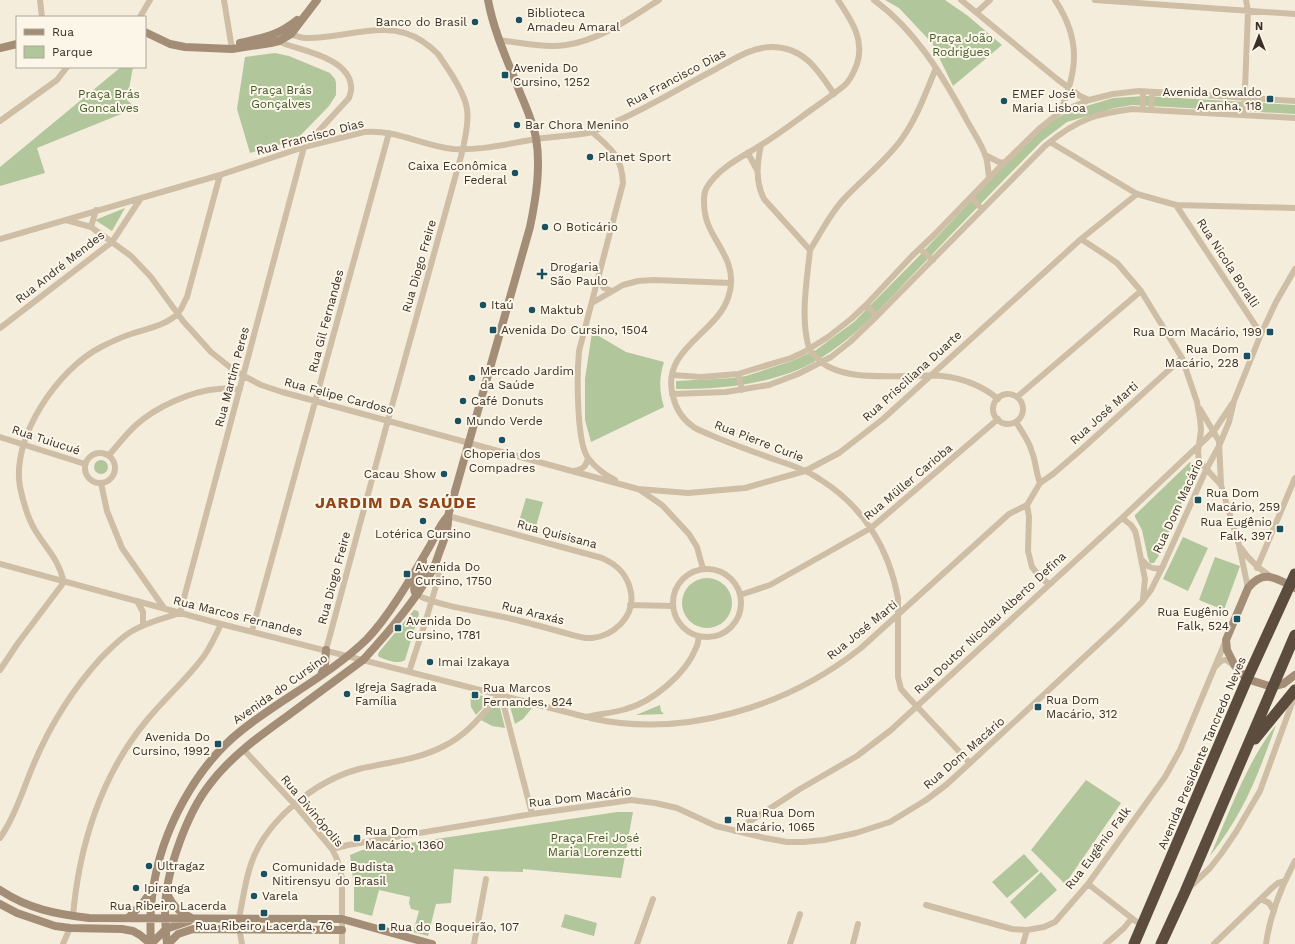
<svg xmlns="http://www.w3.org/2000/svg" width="1295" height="944" viewBox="0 0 1295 944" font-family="'Work Sans',sans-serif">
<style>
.green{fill:#b1c69a}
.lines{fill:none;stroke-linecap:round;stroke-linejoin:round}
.street{stroke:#cfbea6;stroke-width:6}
.secondary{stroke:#a38d77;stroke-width:8}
.highway{stroke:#5c4c3e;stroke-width:11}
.poi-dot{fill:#195160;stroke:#fcf6e9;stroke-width:1.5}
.labels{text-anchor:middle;stroke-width:4;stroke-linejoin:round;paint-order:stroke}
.poi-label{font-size:12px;fill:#3a3028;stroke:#fcf6e9;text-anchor:start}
.park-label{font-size:12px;fill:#425b29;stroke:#fcf6e9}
.street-label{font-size:12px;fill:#3a3028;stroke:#fcf6e9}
.district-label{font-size:16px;font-weight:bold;letter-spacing:1px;fill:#924618;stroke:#fcf6e9}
</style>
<rect width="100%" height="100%" fill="#f5eddc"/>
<path class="green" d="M885,0H945L968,16L1002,45L953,86L932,43L899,8Z
M275,53L289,56L330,73L335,79L336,83V95L329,106L296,140L250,153L237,109L245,57Z
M121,67H133L127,100L136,108L37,148L45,173L0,186V167Z
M1145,96L1295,105V114L1132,105L1115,108L1067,122L1042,141C1002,182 963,222 924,263C885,303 847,350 795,371C755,386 718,389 676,389V381L733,378L746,376L792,361L816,350L854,322L919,256L997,173L1047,124L1062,115L1083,107L1113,98Z
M125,208L112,231L95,220Z
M592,332L626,352L664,362C659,377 659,391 664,407L591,442L585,420V379Z
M94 467a7 7 0 1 1 14 0a7 7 0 1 1-14 0Z
M1190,462L1195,468V472L1158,557L1154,563H1150L1148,558L1142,530L1135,517V515Z
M526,498L543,502L535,530L518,525Z
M1183,537L1208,548L1188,591L1163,579Z
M1215,557L1240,566L1224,610L1199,600Z
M682 603a25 25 0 1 1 50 0a25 25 0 1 1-50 0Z
M414,610L418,611L419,614L405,660C397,665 387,660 379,657L378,655L379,652Z
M470,693L492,698L476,715L471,707Z
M498,700L505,728L492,726L481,720Z
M509,703L532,708L523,719L515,724Z
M660,705L661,711L664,714L636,715Z
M1276,725C1258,775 1244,813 1210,856C1230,812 1246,763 1276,725Z
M1086,780L1121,803L1065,884L1031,850Z
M617,812H633L621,878L523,869V872L484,871L454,869L451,903L436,904L428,936L413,932L419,911L411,909L409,903L410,897L379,890L372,916L354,911V887L350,855L362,850Z
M1024,854L1039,871L1007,898L992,882Z
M1041,872L1057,890L1025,919L1010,902Z
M565,914L597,923L594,936L561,927Z"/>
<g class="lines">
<path class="street" d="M40,0L42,17
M224,0L232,49
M838,0C851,20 865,39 857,64C854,72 851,79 845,85C834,94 822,102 811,110C793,123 775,137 756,148C738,159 718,169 707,187C704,192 704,196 704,202C704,229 719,240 728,263C732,274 732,287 728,298C716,334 660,350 673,396C676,410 683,420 695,428C703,432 711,435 720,439C740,447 759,454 779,461C788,464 797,467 805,471C811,473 816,477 821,480C864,507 889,549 898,598V677L901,689L909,698L970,763
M874,0C914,29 941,73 965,117C971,129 982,144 986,157C988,164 988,171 989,178
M961,0L1057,79L1080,96L1089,100
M1055,0C1081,39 1078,70 1060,112
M1095,0L1295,14
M977,12L990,0
M140,17L150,0
M289,34C296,35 302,39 309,38C347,38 388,18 422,41C428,45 433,49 438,54C442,60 446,66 450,72C471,105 470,112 463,149L388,420L326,650
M499,40C521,43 545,48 566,45C601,40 630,18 659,0
M1143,109V92
M1151,109L1152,92
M1244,115L1248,11L1246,0
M0,121L57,80L67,67
M592,132C611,148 622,157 623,183L579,351C577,373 576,441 588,458C595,467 605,475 615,480
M1050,142L1137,194L1176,205L1295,208
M761,145C757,164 755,181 764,199L810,250C807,280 800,318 809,348C810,351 813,354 816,357C841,386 907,373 942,376C962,378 983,386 998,399
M747,153L749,155L757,170
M985,155L999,162L1004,163
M971,198L982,209
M1176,205L1261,334
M66,220L91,227L131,256L151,277L183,321L211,352L231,368L244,376L261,385L282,392L638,489L688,493L745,488L805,471L839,453L883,419L1081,239L1137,194
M91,227L96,210
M0,239L220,175L304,147L364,132C396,129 423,146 453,149C481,151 510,143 537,139C555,136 575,136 592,132C600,129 609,124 617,121C651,106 683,86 716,69C734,59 752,47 772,47C804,47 818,70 834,94
M1081,239L1107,256L1117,263L1141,291L1182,358L1197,402L1200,419L1201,430L1198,452L1199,461L1221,485
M920,249L933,260
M810,250C820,234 829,216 842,201C861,180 884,163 901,140C917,118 926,92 936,68
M598,279L604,288L612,291
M592,303L623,285L638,281L654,280L731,283
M866,305L877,316
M0,328L112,242L141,198
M738,374L742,390
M672,375L701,377L738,374L791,358L804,352L828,337L851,319L866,305L912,256L934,235L996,171L1040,128L1060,112L1089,100L1113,94L1139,91L1295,101
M672,394L726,392L769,385L798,374L831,357L850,342L877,316L1045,146C1058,135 1074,124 1090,118C1103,113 1118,111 1132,109L1295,118
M993 409a15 15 0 1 1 30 0a15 15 0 1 1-30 0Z
M1017,397L1141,291
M1200,409L1219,441L1221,485L1239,545L1248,588
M1016,422C1022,432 1029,441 1032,452C1036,462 1036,473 1040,483
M0,437L85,464
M85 468a15 15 0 1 1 30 0a15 15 0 1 1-30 0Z
M109,455C118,445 126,434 136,425C156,407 191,391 218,389C225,388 232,389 240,389
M574,471C583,469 586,467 588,458
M101,483L107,511L122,548L164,608
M640,490L662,505L689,534L697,547L703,569
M1027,505L1040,483L1053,474L1082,449L1182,358
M1027,505L1029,517L1028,551L1032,567L1041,578L1049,584
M1122,518L1131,525L1135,531L1137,539L1145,579L1143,599
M1241,548C1249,560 1258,568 1270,576
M1142,560C1148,567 1153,570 1162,568
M0,564L221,624L586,717C599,714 613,713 626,709C652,702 686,674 696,648C698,645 698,640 699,636
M1257,568L1295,478
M673 603a34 34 0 1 1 68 0a34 34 0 1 1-68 0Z
M417,595C445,608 481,611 512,619C529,623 547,628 565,633C573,635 583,639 592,638C613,636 635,617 631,593C628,575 618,565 602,558L448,516
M740,595L770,585L871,528L998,419
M137,601L143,612V625
M630,605L673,606
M252,631L389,133
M1216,666C1224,657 1226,659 1234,666
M0,670L18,643L64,582C58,558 47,550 35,530C27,517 23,501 20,487C11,437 58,369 101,347C111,342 121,337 131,334C145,329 168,325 178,313C182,309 184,302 187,297L220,175
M409,672L425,623L439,576L438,572L433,569
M501,695L532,814
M590,718C683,739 787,707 861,648L1009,514L1027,505
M244,750L295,805L332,849L337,859L342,878V944
M735,831L800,789L857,756L891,730L1122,518L1214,431L1232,404
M0,838C16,815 24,786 35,761C51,724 73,689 100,659C110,649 120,638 132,631C147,622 164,618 180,613L304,147L349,98C350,94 352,90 351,86C349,59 305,51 285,44L279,41L278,38
M332,849L348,845L532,814L631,800L655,803L677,808L716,826L765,838L787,842H803L824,840L856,833L890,822L926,800L946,785L970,763L1121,623L1142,602L1151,590L1162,568L1206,470L1219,446L1229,422L1234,401L1261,334L1276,302L1295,269
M1088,884L1142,926
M1189,888L1210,868L1221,854L1236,832L1260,791L1295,695
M1261,899L1269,903L1274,911
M926,905L1012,929L1027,930L1044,927L1055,922L1088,884L1165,777L1180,750L1226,640
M73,916C79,846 101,775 147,720C165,698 188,678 204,656C211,646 216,635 221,624
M239,918C243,900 245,881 251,864C266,820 315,781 359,769C388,762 418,760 444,746C467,735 483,714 499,695
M239,928L242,944
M63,944L70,928
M474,944L486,879
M637,944L653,899
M790,944L800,914
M853,944L858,924
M1023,944L1027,930
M1106,944L1124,928L1132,918
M1214,944L1272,888L1278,883L1285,881
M1266,944C1270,915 1281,887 1295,861"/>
<path class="secondary" d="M145,32L170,44L185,47L232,49L271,43L279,41L291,34L317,0
M240,43C265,37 277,36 297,20
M0,48L17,44
M1295,588C1277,579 1264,568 1248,588L1226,640L1227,650L1235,666L1247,679L1272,687L1283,684L1295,675
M417,595C410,588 418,581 421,574C423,570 423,565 423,561
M321,675L325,664L326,650
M0,890C29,909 55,914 89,918L342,919L432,944
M167,893C172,905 178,911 190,917
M0,904L17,913L55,926L70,928L122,929L133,931L140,935L151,944
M128,918L142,904L152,890
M151,944C150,926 150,908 153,890C161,831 196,766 242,730C282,698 330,675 367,639C389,616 411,578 428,549C435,538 439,525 448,516L530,227C536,198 541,167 536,138C533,123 527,109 521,95C509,64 494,33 488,0
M151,944L166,929L189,921
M167,944C166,933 165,922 165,911C165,873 187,813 210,784C231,756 262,734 290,714C314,696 339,678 363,660C388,633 414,602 432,571C436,564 438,555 441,548C445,537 449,527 448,516
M168,944L178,934L193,929L342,930"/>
<path class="highway" d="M1255,739L1295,690
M1134,944L1247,679L1295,574
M1161,944L1185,892L1295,635"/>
</g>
<g class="poi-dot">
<circle cx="519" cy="20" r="4"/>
<circle cx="475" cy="22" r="4"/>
<rect x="501" y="71" width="8" height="8" rx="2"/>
<rect x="1266" y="95" width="8" height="8" rx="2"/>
<circle cx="1004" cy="101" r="4"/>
<circle cx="517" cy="125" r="4"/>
<circle cx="590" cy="157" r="4"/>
<circle cx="515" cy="173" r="4"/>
<circle cx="545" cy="227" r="4"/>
<path d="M540 268h4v4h4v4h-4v4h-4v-4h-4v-4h4z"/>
<circle cx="483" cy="305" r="4"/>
<circle cx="532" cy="310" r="4"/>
<rect x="489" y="326" width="8" height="8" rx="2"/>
<rect x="1266" y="328" width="8" height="8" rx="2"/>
<rect x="1243" y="352" width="8" height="8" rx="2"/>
<circle cx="472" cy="378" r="4"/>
<circle cx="463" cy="401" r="4"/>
<circle cx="458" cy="421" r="4"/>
<circle cx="502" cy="440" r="4"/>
<circle cx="444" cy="474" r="4"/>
<rect x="1194" y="496" width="8" height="8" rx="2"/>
<circle cx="423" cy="521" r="4"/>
<rect x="1276" y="525" width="8" height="8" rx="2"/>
<rect x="403" y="570" width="8" height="8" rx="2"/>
<rect x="1233" y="615" width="8" height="8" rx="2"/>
<rect x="394" y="624" width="8" height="8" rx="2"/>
<circle cx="430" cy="662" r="4"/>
<circle cx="347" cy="694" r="4"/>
<rect x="471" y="691" width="8" height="8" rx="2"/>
<rect x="1034" y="703" width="8" height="8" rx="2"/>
<rect x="214" y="740" width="8" height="8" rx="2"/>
<rect x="724" y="816" width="8" height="8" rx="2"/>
<rect x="353" y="834" width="8" height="8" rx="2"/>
<circle cx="149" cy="866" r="4"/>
<circle cx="264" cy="874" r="4"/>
<circle cx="136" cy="888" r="4"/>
<circle cx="254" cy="896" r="4"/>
<rect x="260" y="909" width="8" height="8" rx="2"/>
<rect x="378" y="923" width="8" height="8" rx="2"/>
</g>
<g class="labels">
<g class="poi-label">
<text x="527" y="17">Biblioteca<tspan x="527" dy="14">Amadeu Amaral</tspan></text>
<text x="467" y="26" text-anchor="end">Banco do Brasil</text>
<text x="513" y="72">Avenida Do<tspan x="513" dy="14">Cursino, 1252</tspan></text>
<text x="1262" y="96" text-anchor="end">Avenida Oswaldo<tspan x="1262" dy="14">Aranha, 118</tspan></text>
<text x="1012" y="98">EMEF José<tspan x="1012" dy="14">Maria Lisboa</tspan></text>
<text x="525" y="129">Bar Chora Menino</text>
<text x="598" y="161">Planet Sport</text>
<text x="507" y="170" text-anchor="end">Caixa Econômica<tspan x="507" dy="14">Federal</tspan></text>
<text x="553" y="231">O Boticário</text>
<text x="550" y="271">Drogaria<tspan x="550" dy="14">São Paulo</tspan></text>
<text x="491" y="309">Itaú</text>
<text x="540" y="314">Maktub</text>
<text x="501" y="334">Avenida Do Cursino, 1504</text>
<text x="1262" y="336" text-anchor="end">Rua Dom Macário, 199</text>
<text x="1239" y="353" text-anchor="end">Rua Dom<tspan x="1239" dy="14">Macário, 228</tspan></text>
<text x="480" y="375">Mercado Jardim<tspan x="480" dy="14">da Saúde</tspan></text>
<text x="471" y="405">Café Donuts</text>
<text x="466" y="425">Mundo Verde</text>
<text x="502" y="458" text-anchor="middle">Choperia dos<tspan x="502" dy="14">Compadres</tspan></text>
<text x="436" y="478" text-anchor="end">Cacau Show</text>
<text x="1206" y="497">Rua Dom<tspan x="1206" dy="14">Macário, 259</tspan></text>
<text x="1272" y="526" text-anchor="end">Rua Eugênio<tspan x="1272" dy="14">Falk, 397</tspan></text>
<text x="423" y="538" text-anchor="middle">Lotérica Cursino</text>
<text x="415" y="571">Avenida Do<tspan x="415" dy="14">Cursino, 1750</tspan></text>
<text x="1229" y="616" text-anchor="end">Rua Eugênio<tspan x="1229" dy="14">Falk, 524</tspan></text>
<text x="406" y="625">Avenida Do<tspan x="406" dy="14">Cursino, 1781</tspan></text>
<text x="438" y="666">Imai Izakaya</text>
<text x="355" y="691">Igreja Sagrada<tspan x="355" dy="14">Família</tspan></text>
<text x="483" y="692">Rua Marcos<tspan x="483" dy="14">Fernandes, 824</tspan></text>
<text x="1046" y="704">Rua Dom<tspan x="1046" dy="14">Macário, 312</tspan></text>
<text x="210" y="741" text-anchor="end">Avenida Do<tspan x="210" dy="14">Cursino, 1992</tspan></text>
<text x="736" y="817">Rua Rua Dom<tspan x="736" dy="14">Macário, 1065</tspan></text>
<text x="365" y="835">Rua Dom<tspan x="365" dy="14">Macário, 1360</tspan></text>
<text x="157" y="870">Ultragaz</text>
<text x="272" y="871">Comunidade Budista<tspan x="272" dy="14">Nitirensyu do Brasil</tspan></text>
<text x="144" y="892">Ipiranga</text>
<text x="262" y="900">Varela</text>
<text x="264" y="930" text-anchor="middle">Rua Ribeiro Lacerda, 76</text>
<text x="390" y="931">Rua do Boqueirão, 107</text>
</g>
<g class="park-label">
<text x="961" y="42">Praça João<tspan x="961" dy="14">Rodrigues</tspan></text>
<text x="281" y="94">Praça Brás<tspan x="281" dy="14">Gonçalves</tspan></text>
<text x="109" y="98">Praça Brás<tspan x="109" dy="14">Goncalves</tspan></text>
<text x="595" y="842">Praça Frei José<tspan x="595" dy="14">Maria Lorenzetti</tspan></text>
</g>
<g class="street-label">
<text transform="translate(676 78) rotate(-28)" y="4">Rua Francisco Dias</text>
<text transform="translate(310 137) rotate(-15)" y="4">Rua Francisco Dias</text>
<text transform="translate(1228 263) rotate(57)" y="4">Rua Nicola Boralli</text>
<text transform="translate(419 266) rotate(-74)" y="4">Rua Diogo Freire</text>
<text transform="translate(60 267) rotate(-38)" y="4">Rua André Mendes</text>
<text transform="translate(326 321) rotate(-75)" y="4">Rua Gil Fernandes</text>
<text transform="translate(912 376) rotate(-42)" y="4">Rua Prisciliana Duarte</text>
<text transform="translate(232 377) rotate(-75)" y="4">Rua Martim Peres</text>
<text transform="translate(339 396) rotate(15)" y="4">Rua Felipe Cardoso</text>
<text transform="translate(1104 413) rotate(-42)" y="4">Rua José Marti</text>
<text transform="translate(46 440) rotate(18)" y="4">Rua Tuiucué</text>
<text transform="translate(759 441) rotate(21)" y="4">Rua Pierre Curie</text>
<text transform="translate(908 482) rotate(-40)" y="4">Rua Müller Carioba</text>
<text transform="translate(1178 506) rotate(-65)" y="4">Rua Dom Macário</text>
<text transform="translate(557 534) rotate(15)" y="4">Rua Quisisana</text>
<text transform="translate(334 578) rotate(-75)" y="4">Rua Diogo Freire</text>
<text transform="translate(533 613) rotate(14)" y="4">Rua Araxás</text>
<text transform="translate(238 616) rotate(14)" y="4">Rua Marcos Fernandes</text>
<text transform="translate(990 623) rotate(-43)" y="4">Rua Doutor Nicolau Alberto Defina</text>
<text transform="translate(862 630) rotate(-39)" y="4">Rua José Marti</text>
<text transform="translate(280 689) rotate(-35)" y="4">Avenida do Cursino</text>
<text transform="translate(964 753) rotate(-41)" y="4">Rua Dom Macário</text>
<text transform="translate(1202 753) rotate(-67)" y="4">Avenida Presidente Tancredo Neves</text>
<text transform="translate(580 797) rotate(-7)" y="4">Rua Dom Macário</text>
<text transform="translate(312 811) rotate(50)" y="4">Rua Divinópolis</text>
<text transform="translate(1098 848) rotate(-53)" y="4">Rua Eugênio Falk</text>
<text x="168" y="910">Rua Ribeiro Lacerda</text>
</g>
<g class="district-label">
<text x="396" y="508">JARDIM DA SAÚDE</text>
</g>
</g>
<rect x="16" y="16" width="130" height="52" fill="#fcf6e9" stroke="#aea79c"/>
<rect x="24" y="29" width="20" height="6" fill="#a38d77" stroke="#aea79c"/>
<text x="52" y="36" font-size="12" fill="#3a3028">Rua</text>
<rect x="24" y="46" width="20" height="12" fill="#b1c69a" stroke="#aea79c"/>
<text x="52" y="56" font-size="12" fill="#3a3028">Parque</text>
<g transform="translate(1259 36)" stroke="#fcf6e9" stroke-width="3" paint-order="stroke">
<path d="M0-3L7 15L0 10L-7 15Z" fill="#3a3028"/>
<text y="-6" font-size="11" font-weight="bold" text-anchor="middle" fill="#3a3028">N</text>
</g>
</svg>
